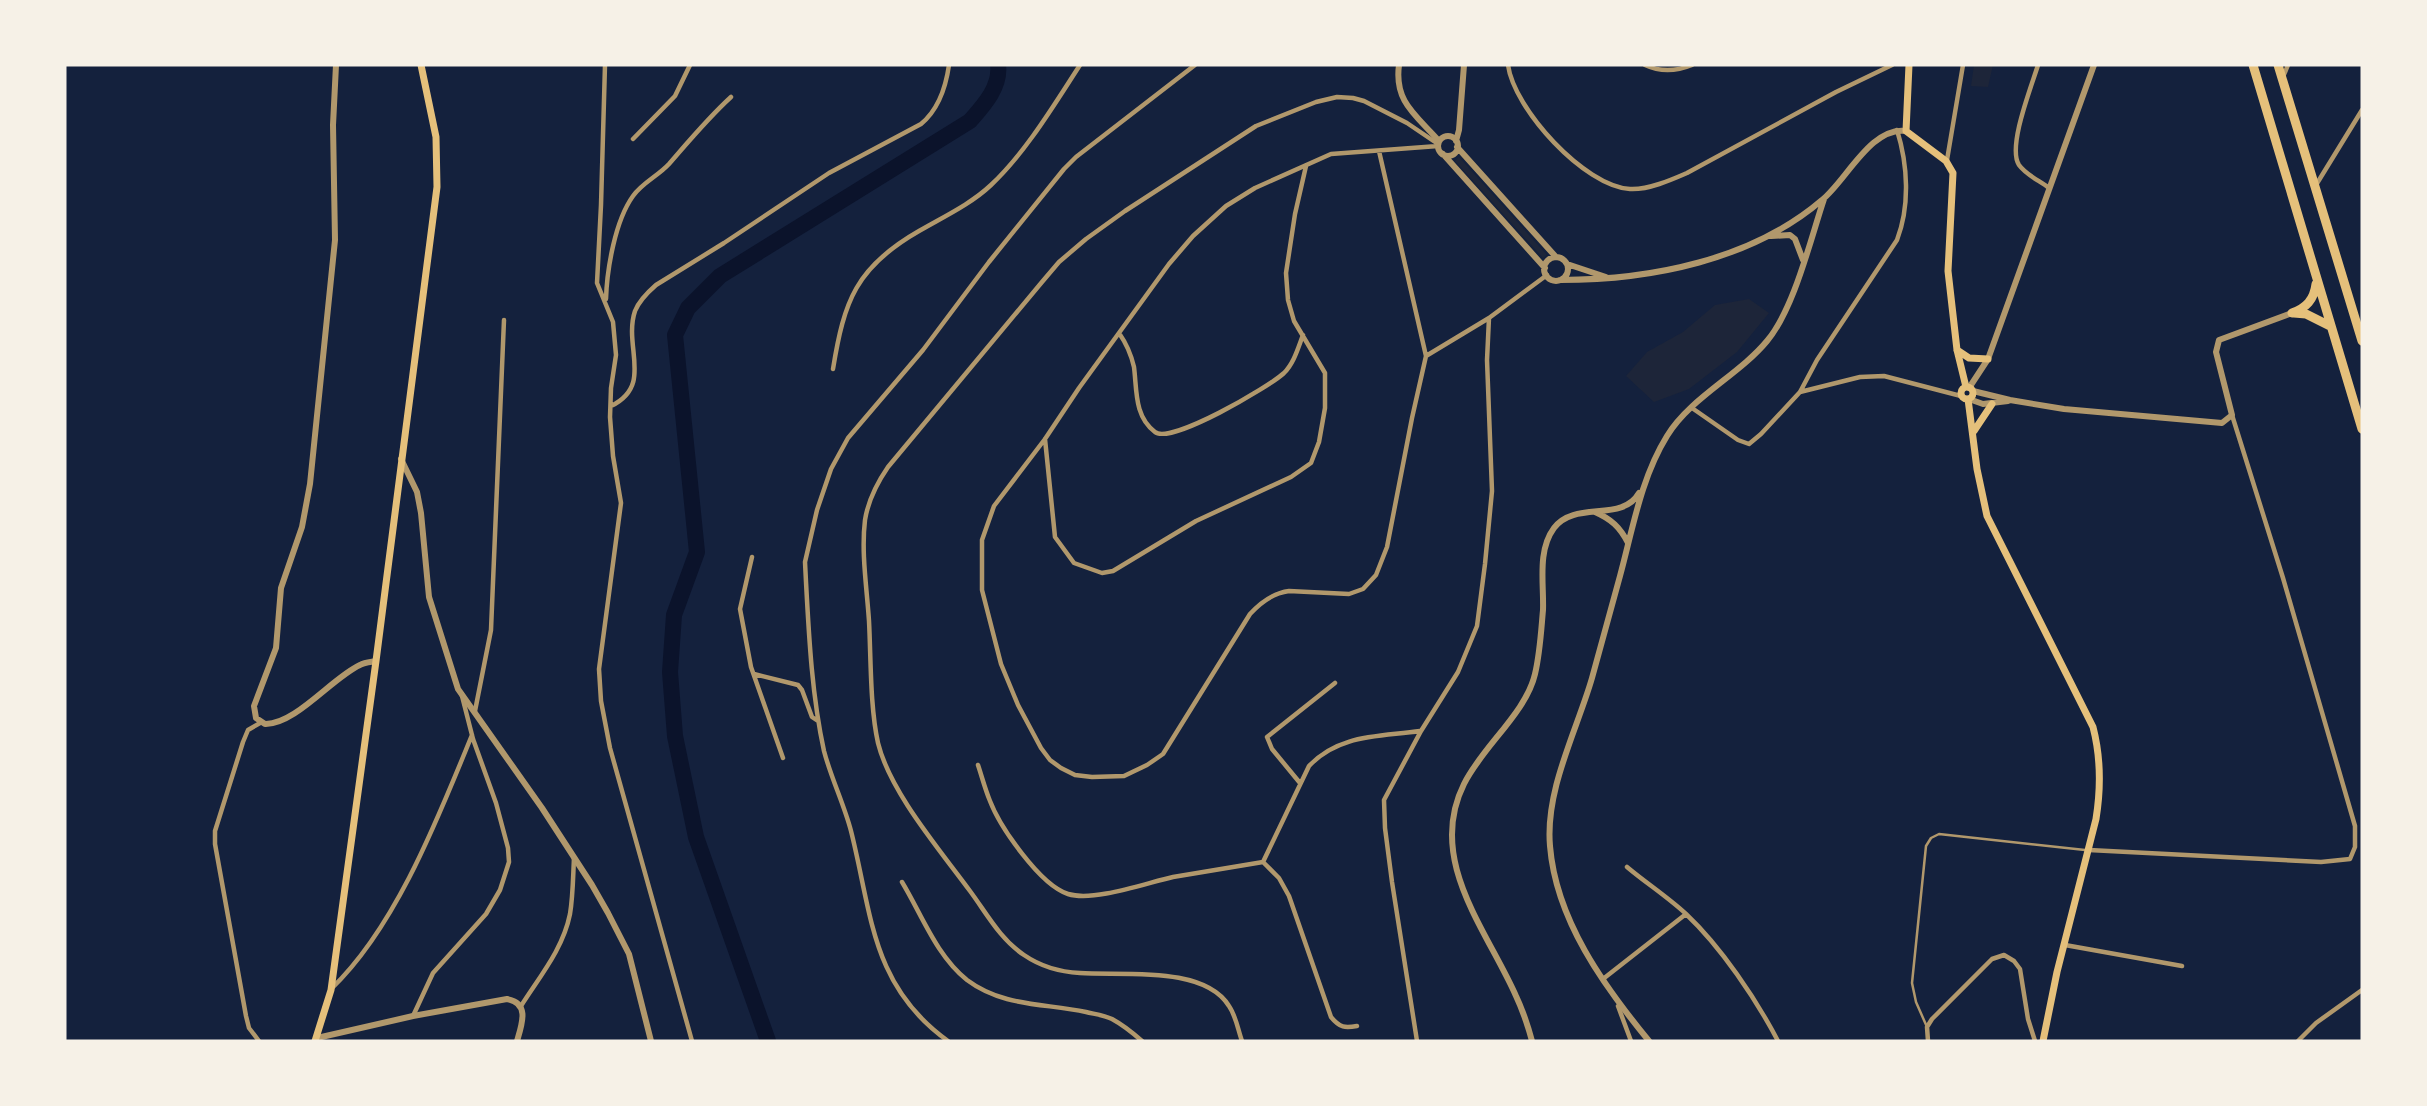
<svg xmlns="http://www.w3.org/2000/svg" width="2427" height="1106" viewBox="0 0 2427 1106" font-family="'Alegreya Sans',sans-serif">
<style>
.green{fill:#1d2539}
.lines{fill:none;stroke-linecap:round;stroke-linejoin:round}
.river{stroke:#0b132b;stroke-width:16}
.service{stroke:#b1986c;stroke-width:2.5}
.minor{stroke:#b1986c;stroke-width:4.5}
.tertiary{stroke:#b1986c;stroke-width:6}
.secondary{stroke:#e5c07b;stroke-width:7}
.motorway{stroke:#e5c07b;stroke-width:9}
</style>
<rect width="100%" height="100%" fill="#14213d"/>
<path class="green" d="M1974,65H1993L1988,87L1971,86Z
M1459,157L1547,255L1543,258L1455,161Z
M1749,299L1769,313L1737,352L1689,389L1654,402L1626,376L1647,352L1683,332L1715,305Z"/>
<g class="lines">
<path class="river" d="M768,1041L696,837L675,736L670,672L674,615L697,552L675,335L688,308L720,276L970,121C983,106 1001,87 998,65"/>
<path class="service" d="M1927,1027L1916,1002L1912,983L1926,846L1931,838L1939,834L2085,850"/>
<path class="minor" d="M605,65L601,205L597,283L613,322L616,355L611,388L610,417L613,456L621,503L599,669L601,701L610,748L692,1041
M1508,65C1514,109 1584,186 1630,189C1648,190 1671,180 1687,173L1836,92L1892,65
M1645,65C1660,72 1677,71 1692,65
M2038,65C2032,85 2007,147 2019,165C2026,175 2040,181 2049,188
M2283,77L2288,65
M633,139L675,96L690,65
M1379,151L1426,356L1412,418L1387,547L1376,575L1363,589L1349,594L1289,591C1273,593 1261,602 1250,614L1163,754L1147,765L1124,776L1092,777L1075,775L1061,768L1050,760L1041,748L1018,705L1001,664L982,590V540L994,506L1045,439L1079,388L1169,264L1193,236L1226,206L1255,188L1331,154L1438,146
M1947,160L1963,65
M2316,185L2362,110
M606,299C607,269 615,221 633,196C642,183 658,176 669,164C689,141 708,118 731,97
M1119,333C1126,343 1131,354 1134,367C1137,390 1134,416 1155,432C1170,445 1269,387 1284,373C1294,363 1298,348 1303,335
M1426,356L1489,318L1547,275
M833,369C844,301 856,267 919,231C943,217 971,204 991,185C1026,152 1054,105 1080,65
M1800,392L1860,377L1884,376L1961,396
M611,406C654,385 623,347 635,311C639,301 648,292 656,285L724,243L829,173L921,124C938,110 946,86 949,65
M1692,408L1738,440L1749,444L1761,434L1800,392L1817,360L1897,240C1910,206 1908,165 1897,130
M1045,439L1055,537L1074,563L1102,573L1113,571L1196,521L1291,477L1311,463L1319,442L1325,408V373L1294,321L1288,300L1286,273L1295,214L1306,166
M752,557L740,609L751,667L783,758
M754,674L798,685L802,690L812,717L818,721
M475,711L491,630L504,320
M978,765C982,777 985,789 990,801C1000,827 1040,885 1068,894C1094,902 1146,883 1173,877C1203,872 1233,867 1263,862
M1300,783L1272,749L1267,737L1335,683
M2089,850L2321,862L2350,859L2355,847V826L2283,578L2232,415
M1263,862L1309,766C1339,734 1379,737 1420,731
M1263,862L1279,878L1289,896L1331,1017C1340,1028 1345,1028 1357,1026
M1627,867C1646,883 1669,898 1686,914C1721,947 1756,999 1778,1041
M902,882C922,915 936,955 967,980C1003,1007 1044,1003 1086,1012C1094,1014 1104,1015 1112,1019C1123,1025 1133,1033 1142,1041
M2065,945L2182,966
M1603,979L1686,914
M331,989C396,927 438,818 472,735
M521,1006C540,976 563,949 570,914C573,896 573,877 574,858
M1618,1006L1631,1041
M413,1016L433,973L486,914L500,890L509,862L508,848L496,803L473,739L462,696
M259,1041L249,1028L246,1016L215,844V831L243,742L248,730L260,723
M948,1041C871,986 872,914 851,831C844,804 831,778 824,751C812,696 809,638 806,582L805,562L817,510L831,469L848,438L923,350L989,262L1064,169L1076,157L1195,65
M1242,1041C1238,1030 1236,1016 1229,1006C1204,965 1121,976 1080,973C1061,972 1040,966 1024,955C1000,939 987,914 970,891C940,850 890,792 878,743C870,707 871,659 869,621C867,589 861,553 865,520C868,501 877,483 888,467L1042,282L1059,262L1086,239L1125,211L1256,126L1316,102L1337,97L1353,98L1364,101L1407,123L1438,144
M1417,1041L1392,882L1385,828L1384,800L1421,731L1458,672L1477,626L1485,564L1492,491L1487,360L1489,318
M1928,1041L1927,1027L1932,1019L1992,959L2004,955L2014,961L2020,969L2028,1019L2035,1041
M2298,1041L2316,1023L2362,990"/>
<path class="tertiary" d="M336,65L333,125L335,240L310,484L302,527L281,588L276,648L254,706L256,718L265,724C295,725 333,677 360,665C365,662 371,662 376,661
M1399,65C1394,102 1416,115 1439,141
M1438 146a10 10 0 1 1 20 0a10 10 0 1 1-20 0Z
M1456,141L1459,130L1464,65
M1457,147L1556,257
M1443,154L1545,268
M1771,236L1790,235L1795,239L1803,260
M1544 269a12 12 0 1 1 24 0a12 12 0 1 1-24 0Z
M1567,264L1606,277
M1560,280C1651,280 1752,260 1822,200C1846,181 1871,126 1906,131
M1969,388L1988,359L2094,65
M1973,391L2010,400L2064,409L2222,423L2232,415L2216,352L2219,340L2292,313
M1969,399L1983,404L2008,401
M401,459L417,492L421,513L429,597L458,689L542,808L592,885L608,913L629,954L651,1041
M1595,512C1611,519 1620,527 1628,543
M317,1038L413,1016L507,999C530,1003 522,1024 517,1041
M1532,1041C1528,1026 1523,1011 1516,996C1487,930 1426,860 1464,784C1482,747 1526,713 1535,674C1540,653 1541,632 1543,610C1544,584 1537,551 1554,528C1575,500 1622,523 1639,493
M1649,1041C1604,986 1556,920 1550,846C1545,790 1577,730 1592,678C1601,644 1611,610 1620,576C1633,528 1641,478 1667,436C1690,398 1739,375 1767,341C1794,309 1810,241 1824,199"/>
<path class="secondary" d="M1909,65L1906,131L1946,161L1953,173L1948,271L1957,350L1966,387
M1957,350L1969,358L1988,359
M1961 393a6 6 0 1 1 12 0a6 6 0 1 1-12 0Z
M1968,399L1977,469L1987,516L2093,727C2101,758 2101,788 2096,819L2057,972L2043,1041
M1974,431L1992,404
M315,1041L331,990L376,661L437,187L436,137L421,65"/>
<path class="motorway" d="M2253,65L2362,429
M2278,65L2362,341
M2292,313C2306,308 2314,300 2316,284
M2294,313L2306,314L2330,326"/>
</g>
<rect width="2427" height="1106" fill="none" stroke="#f6f1e7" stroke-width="133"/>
</svg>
